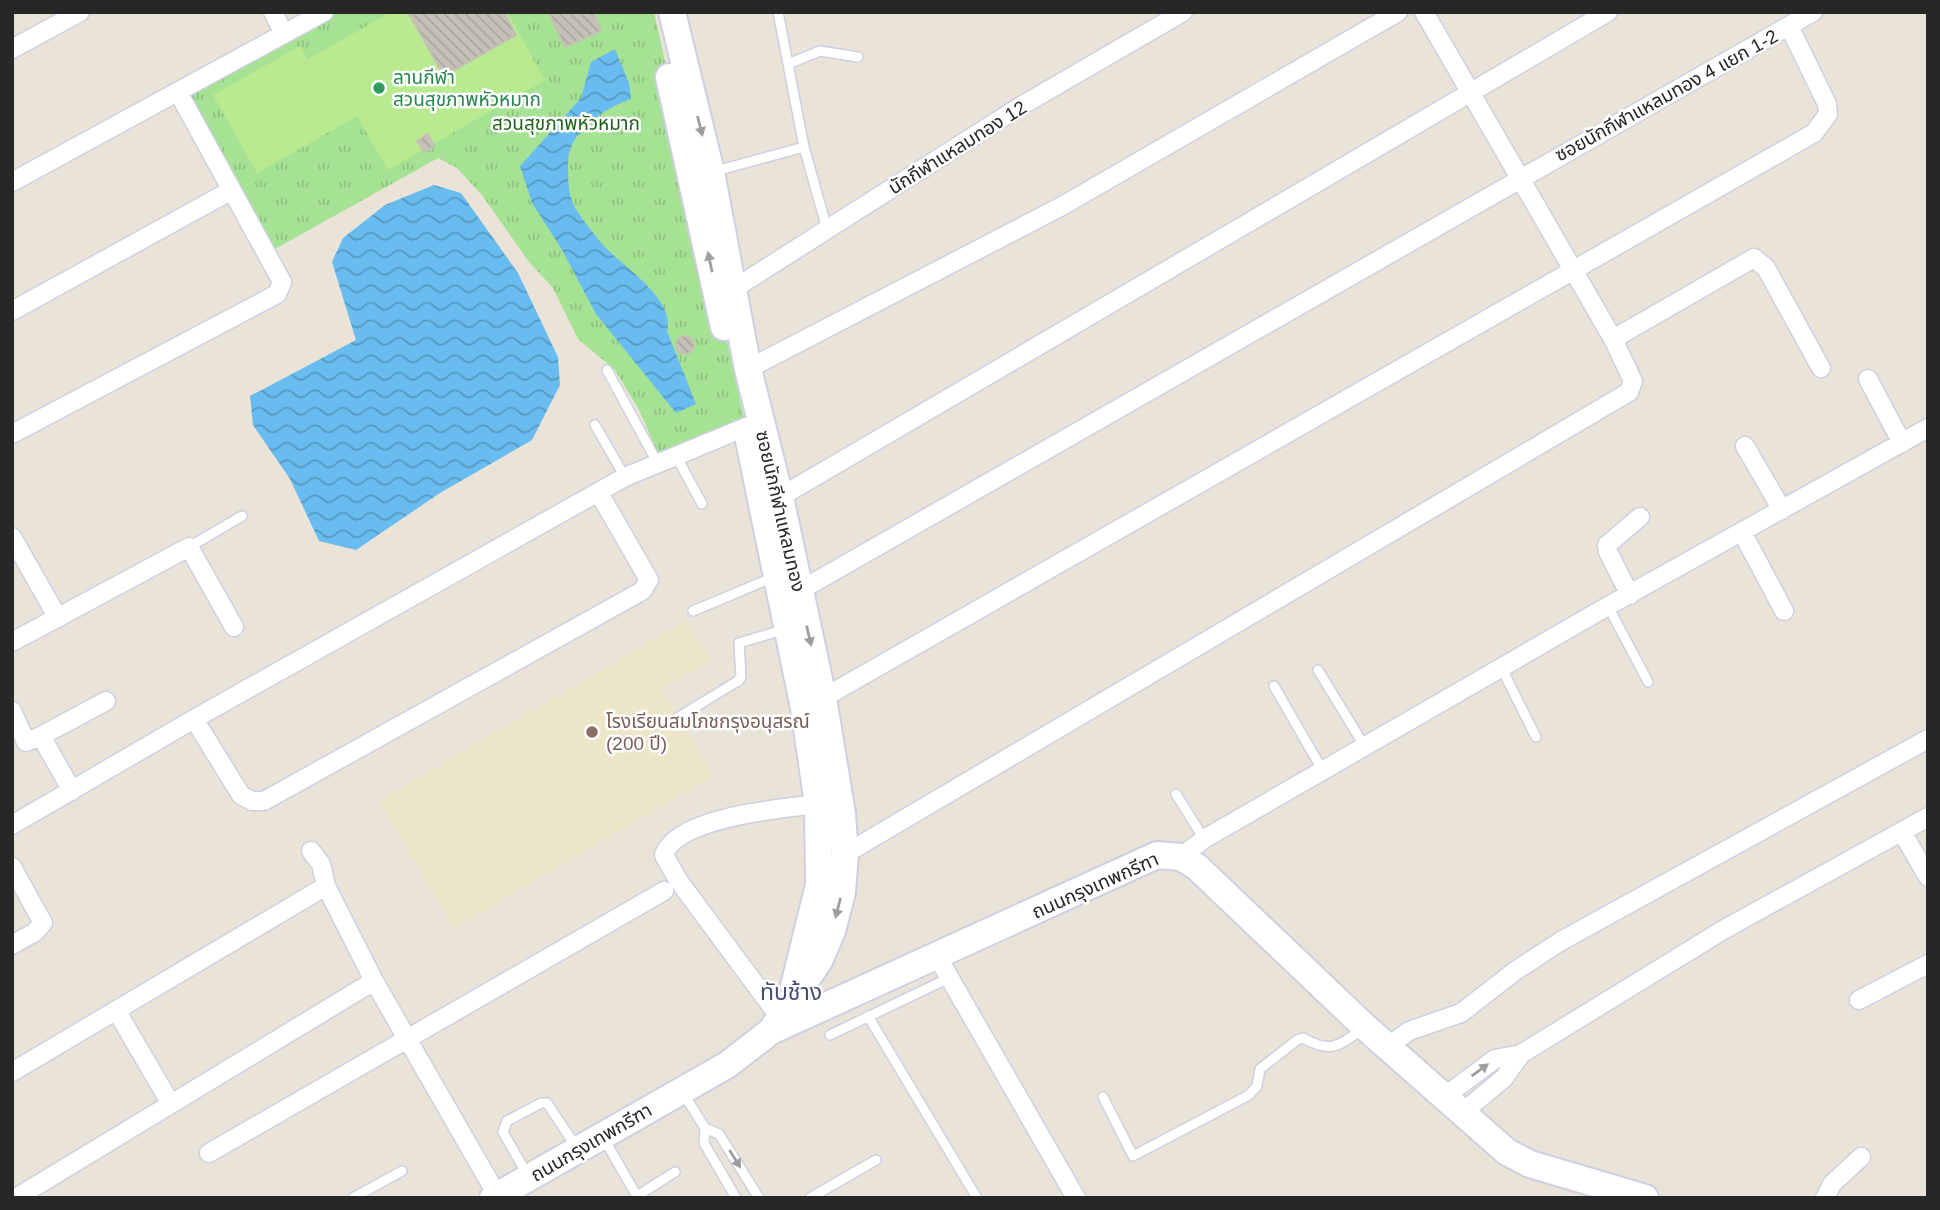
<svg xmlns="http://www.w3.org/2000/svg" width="1940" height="1210" viewBox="0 0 1940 1210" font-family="Arial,'Noto Sans Thai',sans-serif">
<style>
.education{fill:#ede5c7}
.grass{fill:url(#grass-tufts)}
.pitch{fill:#b9ea8f}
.water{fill:url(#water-waves)}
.building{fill:url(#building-back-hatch);stroke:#c5c1b2;stroke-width:2}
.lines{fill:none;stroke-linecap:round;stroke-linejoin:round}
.lane-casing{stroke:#cecfe1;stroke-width:12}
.street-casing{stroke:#cecfe1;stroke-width:21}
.secondary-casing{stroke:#cecfe1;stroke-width:30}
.lane{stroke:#fff;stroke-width:9}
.street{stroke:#fff;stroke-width:18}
.secondary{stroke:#fff;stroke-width:26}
.oneway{fill:#9e9e9e}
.leisure-dot{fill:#2e9e5b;stroke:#fff;stroke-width:2.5}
.education-dot{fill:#8d6e63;stroke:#fff;stroke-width:2.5}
.labels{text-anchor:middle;stroke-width:5;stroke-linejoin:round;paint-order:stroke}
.leisure-label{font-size:19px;fill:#27864d;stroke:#fff;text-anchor:start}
.street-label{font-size:19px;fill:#272727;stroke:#fff}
.park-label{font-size:19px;fill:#1f6318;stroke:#fff}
.education-label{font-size:19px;fill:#785e54;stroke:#fff;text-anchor:start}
.quarter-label{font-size:23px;fill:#484b77;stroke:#fff}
</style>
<defs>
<pattern id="grass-tufts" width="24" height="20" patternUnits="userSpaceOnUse" patternTransform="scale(1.75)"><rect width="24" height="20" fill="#a5e293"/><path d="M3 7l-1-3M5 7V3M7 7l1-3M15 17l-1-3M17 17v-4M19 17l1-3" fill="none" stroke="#8ec27f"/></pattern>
<pattern id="water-waves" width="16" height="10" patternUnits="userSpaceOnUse" patternTransform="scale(1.75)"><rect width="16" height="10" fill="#69bcef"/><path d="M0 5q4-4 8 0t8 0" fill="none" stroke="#5699c2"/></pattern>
<pattern id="building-back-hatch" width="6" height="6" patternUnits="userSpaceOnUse" patternTransform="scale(1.75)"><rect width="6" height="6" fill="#c5c1b8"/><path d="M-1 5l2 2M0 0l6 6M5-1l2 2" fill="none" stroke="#a9a69e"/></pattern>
</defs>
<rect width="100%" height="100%" fill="#eae4d8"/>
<path class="education" d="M687,620L710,660L662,688L713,776L454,928L379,801Z"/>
<path class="grass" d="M325,12H654L746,427L718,428L658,453L639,410L615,370L578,339L553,288L529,262L482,195L457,168L438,158L266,254L180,91Z"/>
<path class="pitch" d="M391,12H507L545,80L388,170L357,116L257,173L213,95L300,46L308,59Z"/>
<path class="water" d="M615,49L629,83L631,99C603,109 568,131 568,164C568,177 568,194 574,206C582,219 593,233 603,245C622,266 676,299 667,331L696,404L676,413L596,314L561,248L532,203L520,166L581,98L591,62Z
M434,185L461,193L518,273L558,357L560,385L532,440L440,493L356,550L319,541L290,479L253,425L250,396L356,340L332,262L343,238L385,205Z"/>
<path class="building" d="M412,12H504L516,35L444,76L409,14Z
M593,12L601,31L565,47L549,13Z
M428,134L434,146L424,152L417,141Z
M676 345a9 9 0 1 1 18 0a9 9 0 1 1-18 0Z"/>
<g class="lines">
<g class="lane-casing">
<path id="lane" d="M778,12L804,147L827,229
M788,64L820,51L858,57
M712,172L804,147
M607,370L657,462
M595,425L625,477
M675,454L702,504
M189,547L242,516
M1608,606L1648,682
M693,611L774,577
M1501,667L1536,737
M1318,670L1365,747
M1274,686L1323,771
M677,718L738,681L741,677L739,643L786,629
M1176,794L1204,839
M868,1016L977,1198
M830,1035L949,978
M683,1093L705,1128L719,1134L759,1198
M1103,1097L1133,1156L1249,1095L1257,1086L1260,1069L1297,1040L1303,1038C1332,1054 1338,1046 1364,1028
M705,1128L704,1143L736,1198
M603,1137L638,1198
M528,1176L503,1132L507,1121L541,1103H547L577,1148
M637,1196L675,1172
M353,1198L402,1171
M810,1198L876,1160"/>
</g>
<g class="street-casing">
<path id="street" d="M273,12L284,34
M12,49L80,12
M12,182L324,12
M735,288L1021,106L1183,12
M12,311L230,191
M1613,339L1754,258L1766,268L1821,368
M748,369L1062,206L1398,12
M1868,379L1902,443
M12,434L277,294L282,282L178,92
M1745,446L1782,510
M780,497L1608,12
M1742,532L1784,611
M12,537L58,618
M799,591L1813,12
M1630,595L1608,552L1607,545L1640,517
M12,642L189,547L234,627
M816,702L1814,133L1828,114L1827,104L1789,26
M12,711L26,742L41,736L72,791
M194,719L241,795L252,801H264L642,591L649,580L599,493
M41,736L106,701
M12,825L194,719L625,477L746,427
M1902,832L1928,877
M311,851L321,864L326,886
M845,854L1629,392L1633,381L1613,339L1424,12
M1181,857L1204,839L1608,606L1928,428
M12,867L43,923L35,932L12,945
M937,956L1076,1198
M1859,1000L1928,964
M116,1010L171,1104
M781,1019L678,880L664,855C676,817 784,808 818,804
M1387,1047L1409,1031L1461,1013L1515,971L1561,941L1928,739
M12,1072L326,886L374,981L497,1195
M1444,1097L1495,1059L1521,1054L1723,930L1928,817
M1462,1113L1504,1078L1521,1054
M209,1153L664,891
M16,1198L374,981
M1825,1198L1832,1184L1861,1157"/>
</g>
<g class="secondary-casing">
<path id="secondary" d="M672,12L711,172L748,369L780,497L823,698L842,814L845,854L842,892L832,931L819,961L771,1031
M669,77L724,327
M748,436L804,708L818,804L819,885L794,986
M493,1198L727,1065L771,1031L1157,855L1181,857L1197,867L1365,1027L1507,1152L1530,1164L1645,1198"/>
</g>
<use href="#lane" class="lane"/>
<use href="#street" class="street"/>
<use href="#secondary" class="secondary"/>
</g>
<defs><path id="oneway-solid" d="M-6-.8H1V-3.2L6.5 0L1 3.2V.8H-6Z" transform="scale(1.75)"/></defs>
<g class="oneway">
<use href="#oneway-solid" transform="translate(700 126) rotate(76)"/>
<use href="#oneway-solid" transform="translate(710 262) rotate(-102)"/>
<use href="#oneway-solid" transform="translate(809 636) rotate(77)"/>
<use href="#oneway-solid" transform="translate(838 908) rotate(104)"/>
<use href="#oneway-solid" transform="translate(1480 1070) rotate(-36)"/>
<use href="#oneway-solid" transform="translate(735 1159) rotate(58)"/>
</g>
<circle class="leisure-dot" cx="379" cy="88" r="7"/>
<circle class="education-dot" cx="592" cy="732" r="7"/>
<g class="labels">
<g class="leisure-label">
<text x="393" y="84">ลานกีฬา<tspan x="393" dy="22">สวนสุขภาพหัวหมาก</tspan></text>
</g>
<g class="street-label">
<text transform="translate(1666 95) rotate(-29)" y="7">ซอยนักกีฬาแหลมทอง 4 แยก 1-2</text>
<text transform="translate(957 147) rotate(-32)" y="7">นักกีฬาแหลมทอง 12</text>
<text transform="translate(781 511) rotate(77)" y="7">ซอยนักกีฬาแหลมทอง</text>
<text transform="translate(1095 885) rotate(-24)" y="7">ถนนกรุงเทพกรีฑา</text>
<text transform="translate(591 1142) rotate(-30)" y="7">ถนนกรุงเทพกรีฑา</text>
</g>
<g class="park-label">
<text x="566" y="130">สวนสุขภาพหัวหมาก</text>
</g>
<g class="education-label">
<text x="606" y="728">โรงเรียนสมโภชกรุงอนุสรณ์<tspan x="606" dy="22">(200 ปี)</tspan></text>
</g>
<g class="quarter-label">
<text x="791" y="1000">ทับช้าง</text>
</g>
</g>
<rect width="1940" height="1210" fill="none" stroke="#272727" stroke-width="28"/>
</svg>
